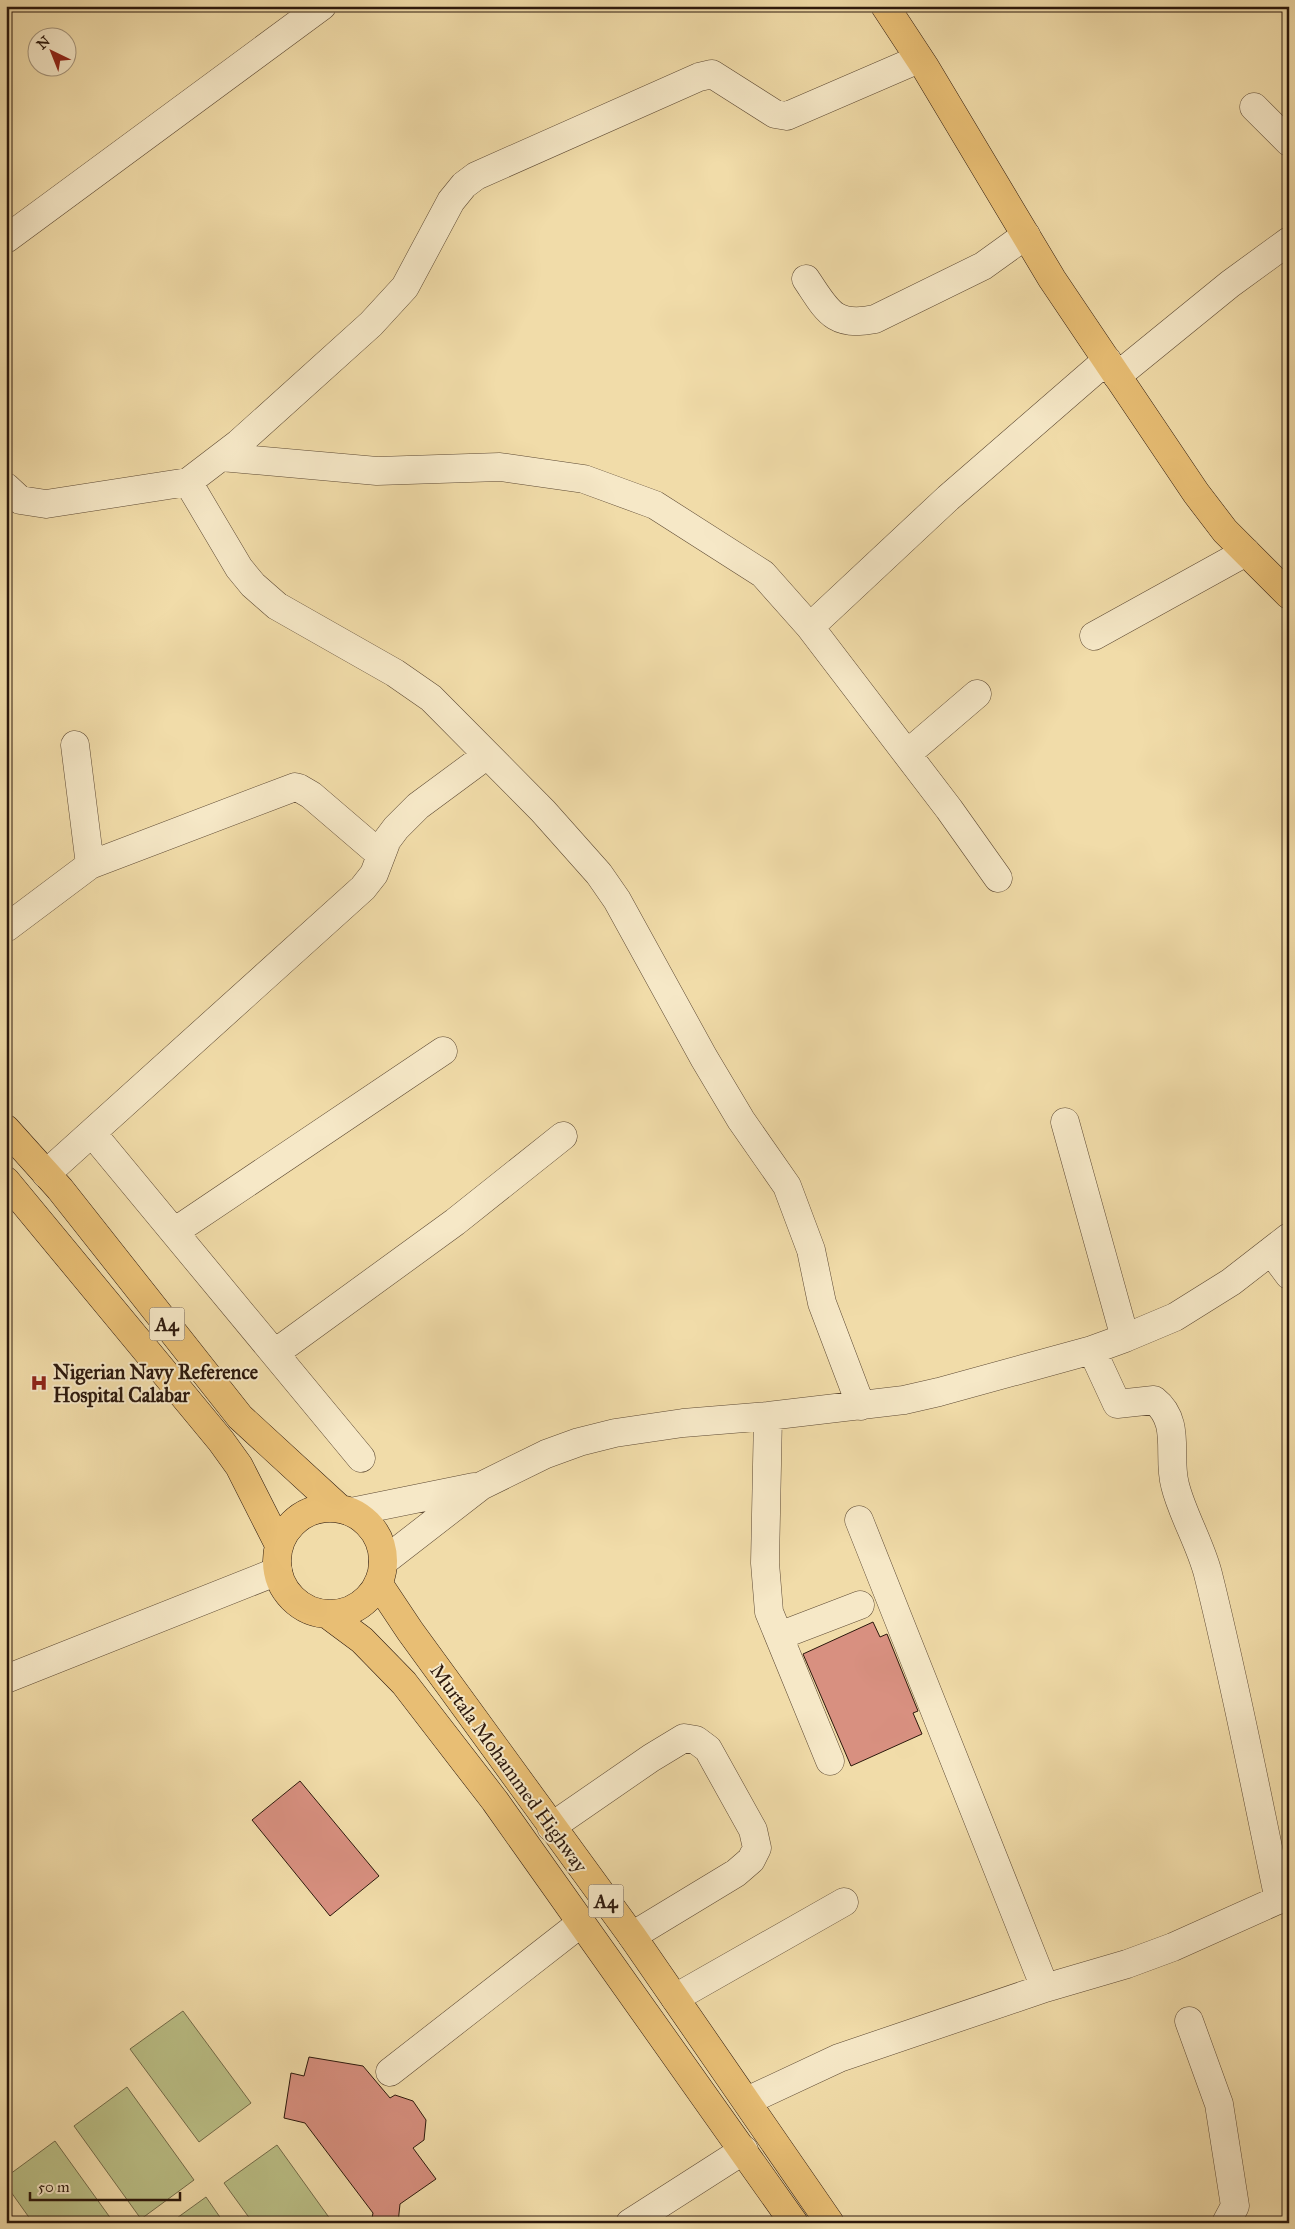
<svg xmlns="http://www.w3.org/2000/svg" width="1295" height="2229" viewBox="0 0 1295 2229" font-family="'IM FELL Great Primer',serif">
<style>
.green{fill:#bbc087;stroke:#746c4a}
.building{fill:#d89080;stroke:#2c180c}
.lines{fill:none;stroke-linecap:round;stroke-linejoin:round}
.minor-casing{stroke:#5d4933;stroke-width:29}
.major-casing{stroke:#2c180c;stroke-width:29}
.highway-casing{stroke:#2c180c;stroke-width:29}
.minor{stroke:#f6e8c7;stroke-width:28}
.major{stroke:#e8be74;stroke-width:28}
.highway{stroke:#e8be74;stroke-width:28}
.labels{text-anchor:middle;stroke-width:4;stroke-linejoin:round;paint-order:stroke}
.shield{fill:#f6e8c7;stroke:#695644;stroke-width:1}
.shield-label{font-size:19px;font-weight:bold;fill:#2c180c}
.poi-label{font-size:20px;font-weight:bold;fill:#2c180c;stroke:#f6e8c7;text-anchor:start}
.street-label{font-size:20px;fill:#2c180c;stroke:#f6e8c7}
</style>
<rect width="100%" height="100%" fill="#f1dca9"/>
<filter id="stains"><feTurbulence type="fractalNoise" baseFrequency=".004" numOctaves="4"/><feColorMatrix values="0 0 0 0 .2 0 0 0 0 .09 0 0 0 0 .02 0 0 0 .5 -.17"/></filter>
<radialGradient id="worn" r=".72"><stop offset=".6" stop-color="#630" stop-opacity="0"/><stop offset="1" stop-color="#630" stop-opacity=".3"/></radialGradient>
<path class="green" d="M183,2011L251,2103L199,2142L130,2049Z
M127,2087L194,2180L141,2219L74,2126Z
M55,2141L114,2223H33L6,2185V2177Z
M277,2145L333,2223H253L224,2183Z
M206,2197L224,2223H170Z"/>
<path class="building" d="M873,1622L880,1637L887,1634L918,1711L913,1713L922,1734L851,1766L803,1654Z
M300,1781L379,1876L330,1916L252,1820Z
M309,2057L363,2066L390,2098L395,2095L413,2101L426,2120L424,2140L413,2148L436,2179L400,2204L398,2223H371L373,2213L305,2123L284,2118L291,2073L304,2076Z"/>
<g class="lines">
<g class="minor-casing">
<path id="minor" d="M1254,107L1289,142
M6,239L322,6
M806,279C827,310 833,328 875,319L983,266L1026,235
M1117,376L1230,284L1289,241
M221,457L377,471L500,467L584,479L655,505L763,574L810,627L949,809L998,878
M188,482L239,568L253,585L277,606L395,673L431,698L543,811L599,874L617,900L704,1058L741,1120L787,1186L811,1250L822,1303L861,1406
M6,487L20,500L46,504L188,482L239,443L371,324L405,287L451,201L464,185L476,176L699,77L712,74L775,114L787,116L919,59
M810,627L948,498L1107,360
M1094,636L1246,552
M75,745L90,865
M907,754L977,694
M6,928L90,865L295,787L299,788L311,795L381,855
M1065,1122L1125,1338
M92,1133L361,1458
M46,1174L363,888L374,874L387,840L396,828L418,806L487,755
M174,1232L443,1051
M1271,1251L1289,1275
M1092,1350L1117,1404L1154,1400C1182,1422 1167,1456 1175,1485C1182,1514 1200,1543 1208,1574C1235,1682 1256,1791 1279,1900
M275,1353L455,1222L563,1136
M768,1416L765,1563L769,1612L830,1761
M351,1512L474,1487
M859,1520L1045,1988
M383,1562L481,1486L546,1454L579,1442L615,1433L683,1423L768,1416L904,1400L939,1392L1092,1350L1125,1338L1175,1317L1231,1282L1289,1237
M779,1636L860,1605
M6,1679L278,1571
M551,1827L651,1758L684,1738L696,1740L708,1749L753,1830L757,1848L751,1860L736,1873L632,1936
M675,1998L844,1902
M1189,2021L1219,2104L1235,2206L1226,2223
M390,2072L581,1923
M747,2101L839,2058L1045,1988L1127,1964L1173,1947L1289,1895
M630,2223L744,2150"/>
</g>
<g class="major-casing">
<path id="major" d="M885,6L925,67L1052,279L1196,493L1225,531L1289,595"/>
</g>
<g class="highway-casing">
<path id="highway" d="M6,1129L60,1189L240,1417L339,1508
M6,1181L221,1441L239,1466L279,1545
M277 1561a53 53 0 1 1 106 0a53 53 0 1 1-106 0Z
M378,1583L410,1631L632,1936L830,2223
M327,1614L362,1640L404,1683L495,1801L794,2223"/>
</g>
<use href="#minor" class="minor"/>
<use href="#major" class="major"/>
<use href="#highway" class="highway"/>
</g>
<defs>
<g id="hospital-bare" transform="scale(1.35)"><path d="M-5-5h3v3.5h4V-5h3V5h-3V1.5h-4V5h-3Z" fill="#8f2418" stroke="#f6e8c7" stroke-width="2.5" paint-order="stroke"/></g>
</defs>
<g fill-rule="evenodd">
<use href="#hospital-bare" x="39" y="1383"/>
</g>
<g class="labels">
<g class="shield">
<rect x="149.5" y="1307.5" width="35" height="33" rx="4"/>
<rect x="588.5" y="1884.5" width="35" height="33" rx="4"/>
</g>
<g class="shield-label">
<text x="167" y="1331">A4</text>
<text x="606" y="1908">A4</text>
</g>
<g class="poi-label">
<text x="53" y="1379">Nigerian Navy Reference<tspan x="53" dy="23">Hospital Calabar</tspan></text>
</g>
<g class="street-label">
<text transform="translate(509 1768) rotate(54)" y="7">Murtala Mohammed Highway</text>
</g>
</g>
<rect width="1295" height="2229" fill="none" stroke="#f1dca9" stroke-width="25"/>
<rect x="8" y="8" width="1280" height="2214" fill="none" stroke="#2c180c" stroke-width="2.5"/>
<rect x="12" y="12" width="1270" height="2204" fill="none" stroke="#2c180c"/>
<g transform="translate(52 52) rotate(317)"><circle r="24" fill="#f6e8c7" stroke="#a5957c"/>
<path d="M0-4L9 19L0 12L-9 19Z" fill="#8f2418"/>
<text y="-8" font-size="14" font-weight="bold" text-anchor="middle" fill="#2c180c">N</text>
</g>
<path d="M30 2192v8h150v-8" fill="none" stroke="#2c180c" stroke-width="2.5"/>
<text x="38" y="2192" font-size="15" fill="#2c180c" stroke="#f6e8c7" stroke-width="4" paint-order="stroke">50 m</text>
<rect width="100%" height="100%" filter="url(#stains)"/>
<rect width="100%" height="100%" fill="url(#worn)"/>
</svg>
